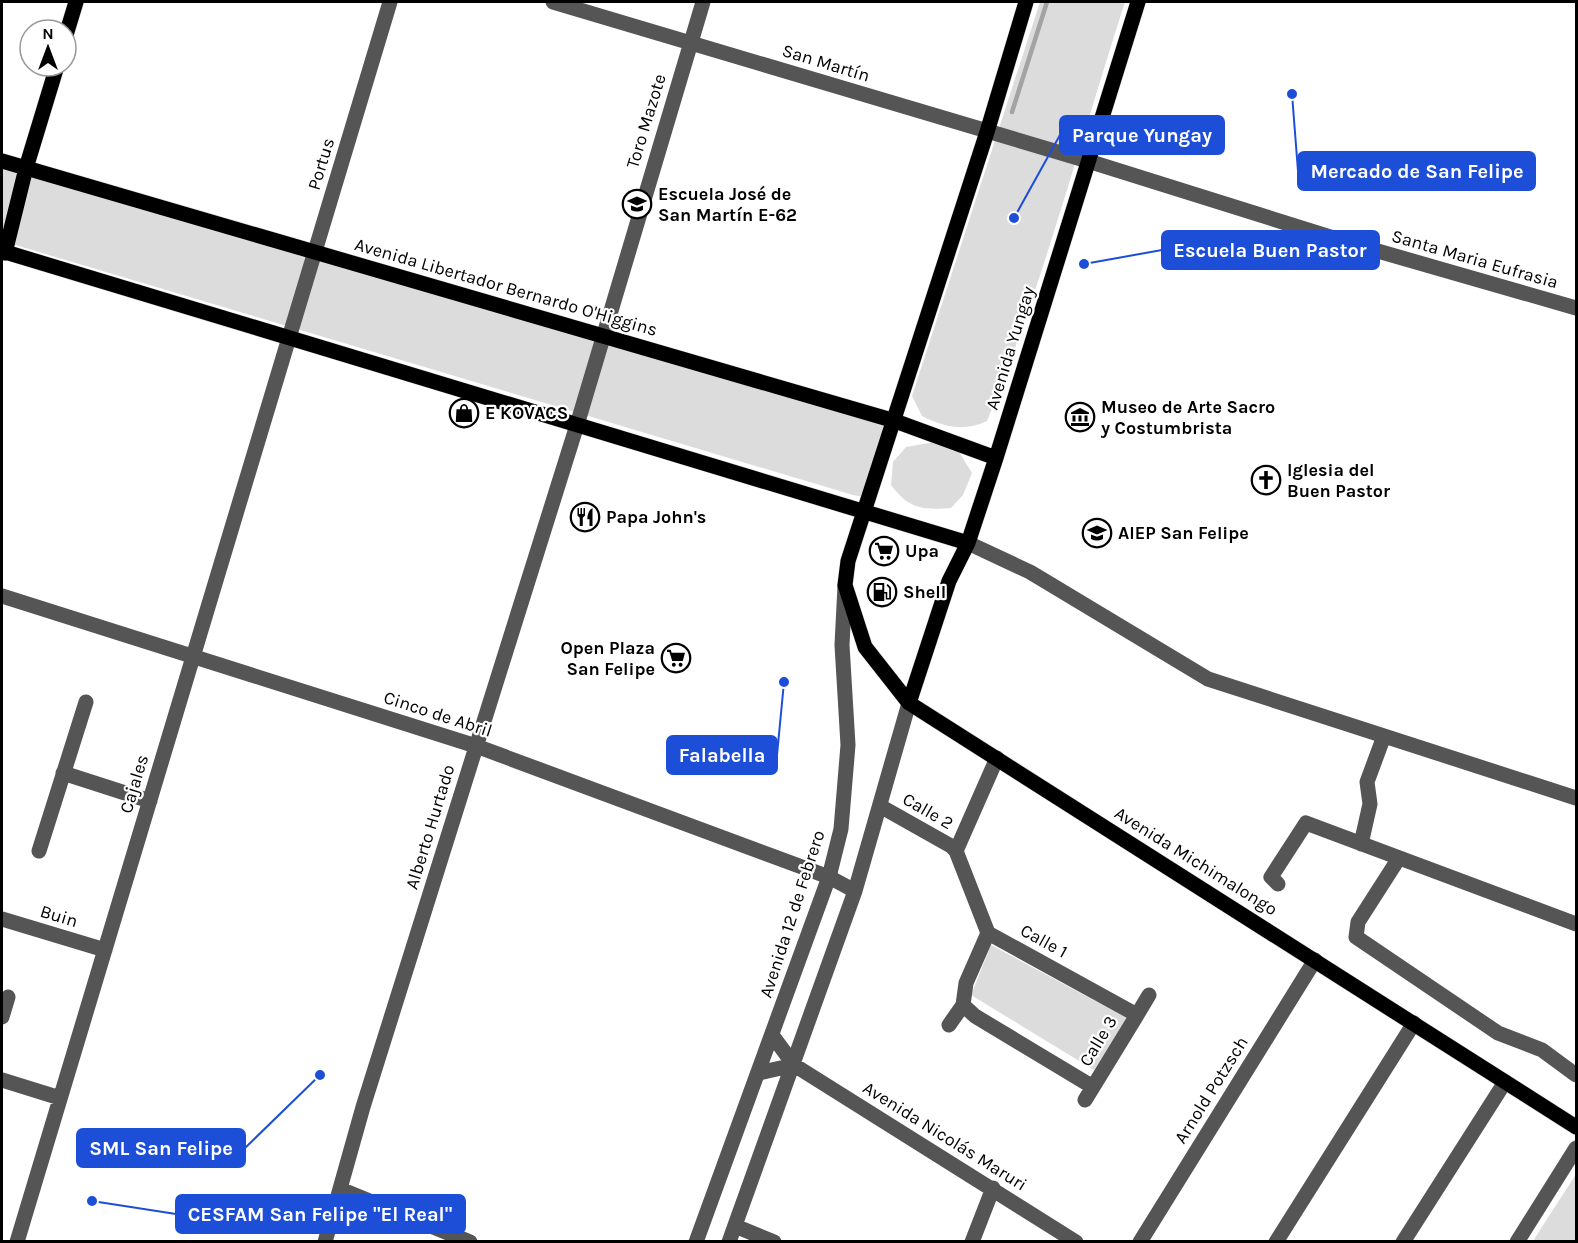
<svg xmlns="http://www.w3.org/2000/svg" width="1578" height="1243" viewBox="0 0 1578 1243" font-family="Karla,sans-serif">
<style>
.green{fill:#dcdcdc}
.lines{fill:none;stroke-linecap:round;stroke-linejoin:round}
.stream{stroke:#a3a3a3;stroke-width:4.5}
.major-casing{stroke:#dbdbdb;stroke-width:16}
.minor{stroke:#555;stroke-width:15}
.major{stroke:#000;stroke-width:15}
.labels{text-anchor:middle;stroke-width:4.5;stroke-linejoin:round;paint-order:stroke}
.street-label{font-size:18px;fill:#000;stroke:#fff}
.poi-label{font-size:18px;font-weight:bold;fill:#000;stroke:#fff;text-anchor:start}
.leader{fill:none;stroke:#1d4ed8;stroke-width:2}
.callout-dot{fill:#1d4ed8;stroke:#fff;stroke-width:2}
.callout{fill:#1d4ed8;stroke:#1d4ed8;stroke-width:2}
.callout-label{font-size:20px;text-anchor:middle;font-weight:bold;fill:#fff}
</style>
<rect width="100%" height="100%" fill="#fff"/>
<path class="green" d="M1040,2H1125C1080,141 1043,284 987,421C964,432 944,427 922,416L912,396Z
M2,164L880,423L887,430L864,497L853,495L2,241Z
M934,442L958,450L972,473L963,495L951,508C922,510 909,509 891,485L893,462L906,447Z
M991,945L1129,1019L1094,1070L971,995Z
M1576,1174V1241H1533Z"/>
<g class="lines">
<path class="stream" d="M1012,112L1047,2"/>
<g class="major-casing">
<path id="major" d="M1026,2L987,132L848,561L845,585L865,647L909,703L1576,1127
M66,35L76,2
M2,161L895,421L996,458
M2,251L968,543
M5,253L26,168L57,66
M909,703L949,581L968,543L996,458L1138,2"/>
</g>
<path class="minor" d="M553,2L1088,161L1343,241L1576,308
M968,543L1030,572L1208,679L1576,798
M2,596L476,746L829,877L855,891
M63,773L150,801
M880,806L951,846L956,851L988,933L1137,1015L1149,995
M1361,844L1370,804L1367,782L1384,736
M39,851L86,702
M956,851L997,758
M1399,858L1358,922L1356,937L1498,1033L1542,1050L1576,1075
M1278,884L1271,877L1306,823L1576,924
M2,919L105,950
M963,1005L966,983L988,933
M2,1017L8,997
M949,1025L963,1005L975,1016L1093,1087L1085,1100
M772,1035L794,1065L1076,1242
M759,1073L794,1065
M2,1080L60,1098
M1093,1087L1137,1015
M340,1189L470,1242
M735,1226L774,1242
M17,1242L390,2
M325,1242L363,1107L577,425L703,2
M696,1242L829,877L841,829L848,745L842,645L845,586
M729,1242L855,891L909,703
M972,1242L993,1188
M1140,1242L1315,960
M1276,1242L1414,1023
M1403,1242L1505,1082
M1517,1242L1576,1148"/>
<use href="#major" class="major"/>
</g>
<defs>
<g id="school-ring" transform="scale(1.5)"><circle r="9.5" fill="#fff" stroke="#000" stroke-width="1.5"/><path d="M0-5L7-2L0 1L-7-2ZM-4 1L0 2.5L4 1V4Q0 6-4 4Z" fill="#000"/></g>
<g id="shop-ring" transform="scale(1.5)"><circle r="9.5" fill="#fff" stroke="#000" stroke-width="1.5"/><path d="M-5-2.5h2.3a2.7 3.5 0 0 1 5.4 0H5L5.5 6h-11ZM-1.5-2.5h3a1.5 2.3 0 0 0-3 0Z" fill="#000"/></g>
<g id="museum-ring" transform="scale(1.5)"><circle r="9.5" fill="#fff" stroke="#000" stroke-width="1.5"/><path d="M0-6L6-3V-2H-6V-3ZM-5-1h2V3h-2ZM-1-1h2V3h-2ZM3-1h2V3H3ZM-6 4H6V6H-6Z" fill="#000"/></g>
<g id="church-ring" transform="scale(1.5)"><circle r="9.5" fill="#fff" stroke="#000" stroke-width="1.5"/><path d="M-1.2-6h2.4v3.5h3.3v2.4h-3.3V6h-2.4V-.1h-3.3v-2.4h3.3Z" fill="#000"/></g>
<g id="restaurant-ring" transform="scale(1.5)"><circle r="9.5" fill="#fff" stroke="#000" stroke-width="1.5"/><path d="M-5-6h1v4h1v-4h1v4h1v-4h1v5L-1.5 .5V6h-2V.5L-5-1ZM5-6V6H3V1.5H1.5Q1.5-4 5-6Z" fill="#000"/></g>
<g id="university-ring" transform="scale(1.5)"><circle r="9.5" fill="#fff" stroke="#000" stroke-width="1.5"/><path d="M0-5L7-2L0 1L-7-2ZM-4 1L0 2.5L4 1V4Q0 6-4 4Z" fill="#000"/></g>
<g id="supermarket-ring" transform="scale(1.5)"><circle r="9.5" fill="#fff" stroke="#000" stroke-width="1.5"/><path d="M-6-5.5h2.5l.6 2H6L4.5 2H-2.5L-4.4-4H-6ZM-1.5 3.2a1.3 1.3 0 1 0 .1 0ZM3 3.2a1.3 1.3 0 1 0 .1 0Z" fill="#000"/></g>
<g id="fuel-ring" transform="scale(1.5)"><circle r="9.5" fill="#fff" stroke="#000" stroke-width="1.5"/><path d="M-5.5-6h7V0h2V4h1.3V-2.5L3-4.5l.8-.8L6-3V5H2.5V1h-1V6h-7ZM-4.2-4.7v3.2H.2V-4.7Z" fill="#000"/></g>
</defs>
<g fill-rule="evenodd">
<use href="#school-ring" x="637" y="204"/>
<use href="#shop-ring" x="464" y="413"/>
<use href="#museum-ring" x="1080" y="417"/>
<use href="#church-ring" x="1266" y="480"/>
<use href="#restaurant-ring" x="585" y="517"/>
<use href="#university-ring" x="1097" y="533"/>
<use href="#supermarket-ring" x="884" y="551"/>
<use href="#fuel-ring" x="882" y="592"/>
<use href="#supermarket-ring" x="676" y="658"/>
</g>
<g class="labels">
<g class="street-label">
<text transform="translate(826 63) rotate(17)" y="6">San Martín</text>
<text transform="translate(646 121) rotate(-73)" y="6">Toro Mazote</text>
<text transform="translate(321 164) rotate(-73)" y="6">Portus</text>
<text transform="translate(1475 259) rotate(16)" y="6">Santa Maria Eufrasia</text>
<text transform="translate(506 287) rotate(16)" y="6">Avenida Libertador Bernardo O'Higgins</text>
<text transform="translate(1010 348) rotate(-73)" y="6">Avenida Yungay</text>
<text transform="translate(438 714) rotate(18)" y="6">Cinco de Abril</text>
<text transform="translate(134 784) rotate(-73)" y="6">Cajales</text>
<text transform="translate(928 811) rotate(30)" y="6">Calle 2</text>
<text transform="translate(430 827) rotate(-73)" y="6">Alberto Hurtado</text>
<text transform="translate(1196 861) rotate(32)" y="6">Avenida Michimalongo</text>
<text transform="translate(792 914) rotate(-72)" y="6">Avenida 12 de Febrero</text>
<text transform="translate(59 916) rotate(17)" y="6">Buin</text>
<text transform="translate(1044 941) rotate(29)" y="6">Calle 1</text>
<text transform="translate(1098 1041) rotate(-59)" y="6">Calle 3</text>
<text transform="translate(1211 1090) rotate(-58)" y="6">Arnold Potzsch</text>
<text transform="translate(945 1136) rotate(32)" y="6">Avenida Nicolás Maruri</text>
</g>
<g class="poi-label">
<text x="658" y="200">Escuela José de<tspan x="658" dy="21">San Martín E-62</tspan></text>
<text x="1101" y="413">Museo de Arte Sacro<tspan x="1101" dy="21">y Costumbrista</tspan></text>
<text x="485" y="419">E KOVACS</text>
<text x="1287" y="476">Iglesia del<tspan x="1287" dy="21">Buen Pastor</tspan></text>
<text x="606" y="523">Papa John's</text>
<text x="1118" y="539">AIEP San Felipe</text>
<text x="905" y="557">Upa</text>
<text x="903" y="598">Shell</text>
<text x="655" y="654" text-anchor="end">Open Plaza<tspan x="655" dy="21">San Felipe</tspan></text>
</g>
</g>
<path class="leader" d="M1014 218L1060 135M1292 94L1298 171M1084 264L1162 250M784 682L777 755M320 1075L245 1148M92 1201L176 1214"/>
<g class="callout-dot">
<circle cx="1014" cy="218" r="6"/>
<circle cx="1292" cy="94" r="6"/>
<circle cx="1084" cy="264" r="6"/>
<circle cx="784" cy="682" r="6"/>
<circle cx="320" cy="1075" r="6"/>
<circle cx="92" cy="1201" r="6"/>
</g>
<g class="callout">
<rect x="1060" y="116" width="164" height="38" rx="6"/>
<rect x="1298" y="152" width="237" height="38" rx="6"/>
<rect x="1162" y="231" width="217" height="38" rx="6"/>
<rect x="667" y="736" width="110" height="38" rx="6"/>
<rect x="77" y="1129" width="168" height="38" rx="6"/>
<rect x="176" y="1195" width="289" height="38" rx="6"/>
</g>
<g class="callout-label">
<text x="1142" y="142">Parque Yungay</text>
<text x="1417" y="178">Mercado de San Felipe</text>
<text x="1270" y="257">Escuela Buen Pastor</text>
<text x="722" y="762">Falabella</text>
<text x="161" y="1155">SML San Felipe</text>
<text x="320" y="1221">CESFAM San Felipe "El Real"</text>
</g>
<rect width="1578" height="1243" fill="none" stroke="#000000" stroke-width="6"/>
<g transform="translate(48 48)"><circle r="28" fill="#ffffff" stroke="#999999" stroke-width="1.5"/>
<path d="M0-4.5L10 22L0 15L-10 22Z" fill="#000000"/>
<text y="-9" font-size="16" font-weight="bold" text-anchor="middle" fill="#000000">N</text>
</g>
</svg>
